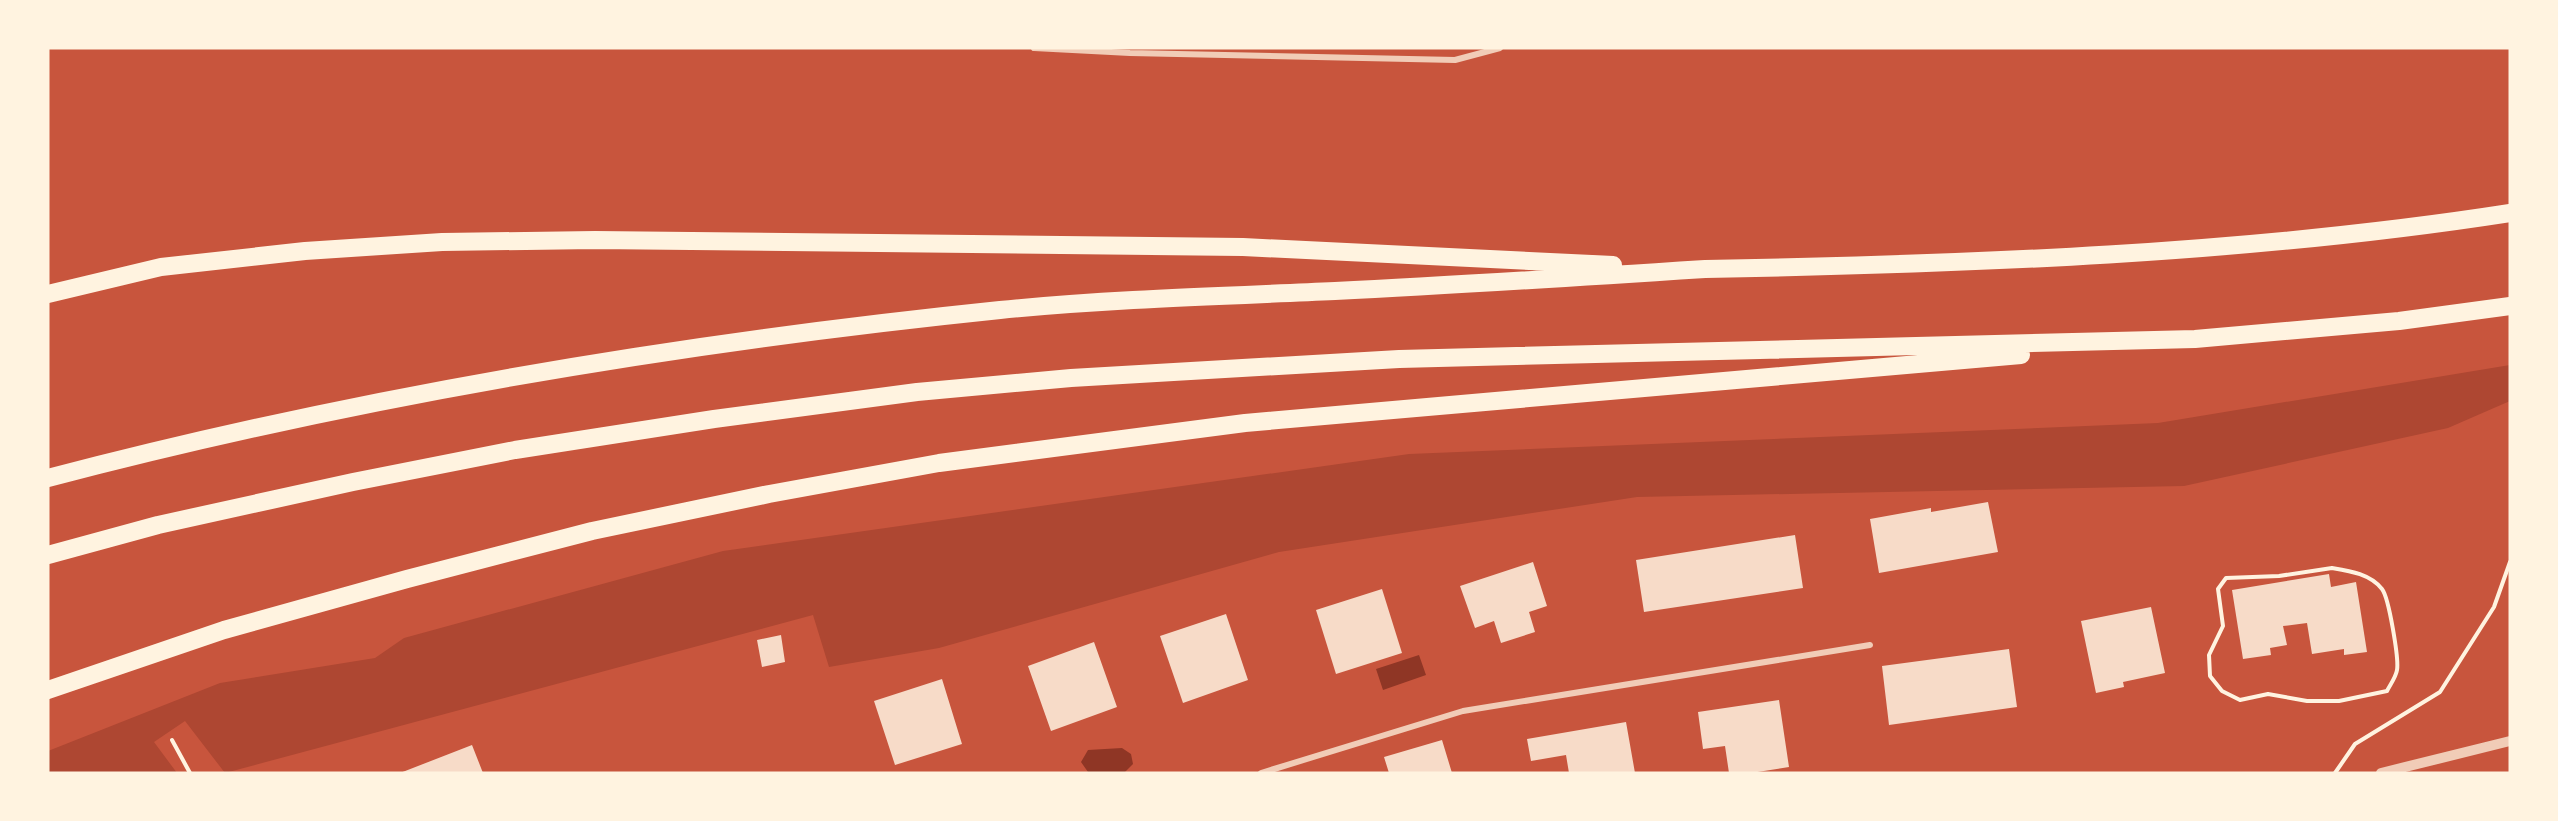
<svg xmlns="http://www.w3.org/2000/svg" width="2558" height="821" viewBox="0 0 2558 821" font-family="'IBM Plex Sans',sans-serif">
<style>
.green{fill:#ae4732}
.water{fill:#8f3625}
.building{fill:#f7dbc8}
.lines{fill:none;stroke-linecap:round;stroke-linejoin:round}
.path{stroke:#fff3e0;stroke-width:4}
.minor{stroke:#f1ccb7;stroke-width:6}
.tertiary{stroke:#f1ccb7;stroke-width:10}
.motorway{stroke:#fff3e0;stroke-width:18}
</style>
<rect width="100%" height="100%" fill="#c8553d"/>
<path class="green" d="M2510,365V401L2448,428L2184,486L1637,497L1279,552L939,648L829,667L813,615L225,773L185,721L154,742L177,773H48V751L220,683L375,658L404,638L723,551L1409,454L2158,423Z"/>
<path class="water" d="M1419,655L1426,675L1383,690L1376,669Z
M1122,748L1131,754L1133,764L1125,772H1088L1081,762L1088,750Z"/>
<path class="building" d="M1988,502L1998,552L1879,573L1870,519L1931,508V512Z
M1795,535L1803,588L1644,612L1636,560Z
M1533,562L1547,606L1529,612L1535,632L1501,643L1494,621L1475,628L1460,586Z
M2329,574L2331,587L2356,582L2367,652L2344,655V649L2312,654L2307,623L2283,626L2287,645L2270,648L2271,655L2243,659L2232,590Z
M1382,589L1402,653L1336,674L1316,610Z
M2151,607L2165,673L2123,682L2124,687L2096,693L2081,621Z
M1226,614L1248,680L1183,703L1160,636Z
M781,635L785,662L762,667L757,640Z
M1094,642L1117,707L1051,731L1028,666Z
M2009,649L2017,707L1889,725L1882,666Z
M942,679L962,744L895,765L874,701Z
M1779,700L1789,767L1751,773H1729L1725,746L1703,749L1698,712Z
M1626,722L1635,773H1569L1566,755L1531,761L1527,739Z
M1442,740L1452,773H1389L1384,757Z
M472,745L483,773H400Z"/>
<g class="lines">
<path class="path" d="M2332,568C2350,571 2370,574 2382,589C2389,598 2399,659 2397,670C2396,677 2390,685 2387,691L2339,701H2307L2268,694L2240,700L2222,691L2210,676L2209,655L2223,626L2218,589L2226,578L2279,576Z
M172,740L190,773
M2335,773L2355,744L2440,692L2494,607L2510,562"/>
<path class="minor" d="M1034,48L1130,53L1455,60L1500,48
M1261,773L1463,711L1870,645"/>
<path class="tertiary" d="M2381,773L2510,741"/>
<path class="motorway" d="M48,294L161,267L305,251L442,242L595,240L1243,247L1613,265
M48,478C360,396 679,343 1000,310C1111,299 1224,296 1335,291C1459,285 1582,277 1705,269C1972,264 2246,254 2510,213
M48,555L158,525L353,482L515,450L714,419L917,392L1071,378L1399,359L2195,339L2399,321L2510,306
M48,690L224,630L407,579L592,531L769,494L939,463L1245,423L2021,355"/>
</g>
<rect width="2558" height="821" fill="none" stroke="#fff3e0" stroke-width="99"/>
</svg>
